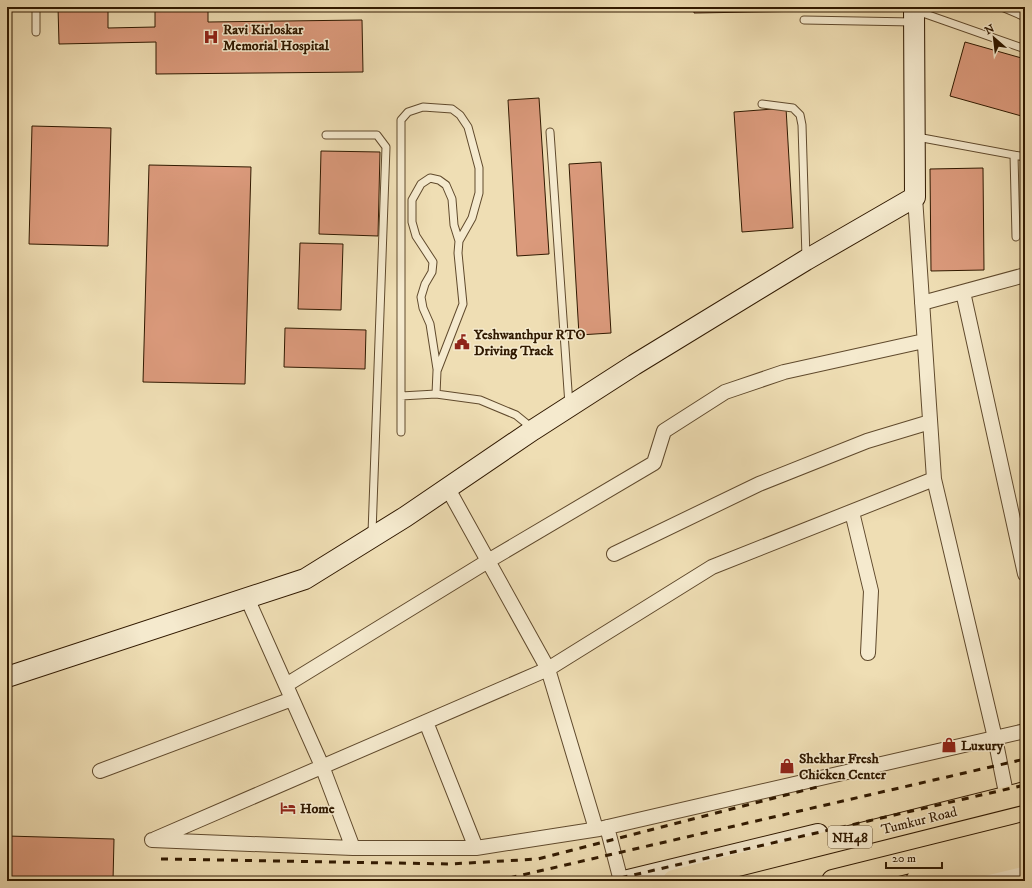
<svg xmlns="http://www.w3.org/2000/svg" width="1032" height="888" viewBox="0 0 1032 888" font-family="'IM FELL DW Pica',serif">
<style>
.building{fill:#db9a7c;stroke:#301900}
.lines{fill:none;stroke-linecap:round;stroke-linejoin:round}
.lane-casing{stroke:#604a2d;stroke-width:9}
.street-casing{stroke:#604a2d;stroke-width:16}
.secondary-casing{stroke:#301900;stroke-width:22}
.highway-casing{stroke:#301900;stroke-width:24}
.lane{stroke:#f5eace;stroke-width:7}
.street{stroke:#f5eace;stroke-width:14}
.secondary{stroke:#f5eace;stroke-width:20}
.highway{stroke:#efdeb4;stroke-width:22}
.rail{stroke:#301900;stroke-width:3;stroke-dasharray:7 7;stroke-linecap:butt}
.labels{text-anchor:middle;stroke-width:3;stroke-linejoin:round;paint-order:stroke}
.shield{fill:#f5eace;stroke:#6b583e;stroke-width:1}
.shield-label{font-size:13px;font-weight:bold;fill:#301900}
.poi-label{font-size:14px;font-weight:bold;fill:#301900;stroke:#f5eace;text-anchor:start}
.street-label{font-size:14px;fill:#301900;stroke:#f5eace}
</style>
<rect width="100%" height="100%" fill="#efdeb4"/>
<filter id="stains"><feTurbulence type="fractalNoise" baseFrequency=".005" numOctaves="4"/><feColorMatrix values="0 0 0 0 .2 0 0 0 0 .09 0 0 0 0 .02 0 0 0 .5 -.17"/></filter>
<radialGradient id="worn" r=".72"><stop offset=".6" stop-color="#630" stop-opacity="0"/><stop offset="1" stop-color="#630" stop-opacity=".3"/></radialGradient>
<path class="building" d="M58,7H108V28L155,27V7H208V22L362,20L363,72L156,74V42L59,44Z
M694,7H874V10L694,13Z
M965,42L1025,59V117L950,96Z
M539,98L549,254L517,256L508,100Z
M786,108L793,228L742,232L734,112Z
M32,126L111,128L108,246L29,244Z
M321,151L380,152L378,236L319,234Z
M601,162L611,333L579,335L569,164Z
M149,165L251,167L245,384L143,382Z
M983,168L984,270L931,271L930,169Z
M300,243L343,244L341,310L298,309Z
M285,328L366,330L365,369L284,367Z
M7,836L114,839L113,881H7Z"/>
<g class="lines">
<g class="lane-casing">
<path id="lane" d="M1002,7L1025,17
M917,11L1025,49
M804,20L913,22
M36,32V7
M762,104L793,108L800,115L802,125L806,258
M550,132L569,405
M326,135H377L386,147L372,533
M917,137L1025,157
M1014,155L1016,237
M437,369L430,324L423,308L421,297L425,284L432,272L433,262L416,236L412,222V200L421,184L430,178L439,180L446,185L452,199L454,225L459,241
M401,396L436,394L480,400L516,415L532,428
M401,432V120L408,112L423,107L452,109L460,115L468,127L479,168V193L472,218L459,241L458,253L463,304L437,371L436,394"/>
</g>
<g class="street-casing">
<path id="street" d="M915,197L934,479L995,738L1005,788
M963,292L1025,574
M922,303L1025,275
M447,487L548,669L596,829
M852,512L871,591L868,653
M614,554L759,484L867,441L930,422
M247,598L322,766L353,848
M286,685L488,561L654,463L664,431L725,392L784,372L924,341
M426,722L476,848
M100,771L292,699
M607,827L621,881
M155,839L548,669L712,567L934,479
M152,840L353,848H476L599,829L1025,731"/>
</g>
<g class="secondary-casing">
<path id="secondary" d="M7,677L305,579L405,517L533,430L634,365L806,260L915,197L914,7
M624,881L818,834
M977,881L1025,869"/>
</g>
<g class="highway-casing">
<path id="highway" d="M674,881L1025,793
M833,881L1025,833
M917,881L1025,855"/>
</g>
<use href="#lane" class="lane"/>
<use href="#street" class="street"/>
<use href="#secondary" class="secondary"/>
<use href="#highway" class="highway"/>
<path class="rail" d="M161,859L450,864L538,859L817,787
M496,881L1025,759
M607,881L1025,785"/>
</g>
<defs>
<g id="hospital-bare" transform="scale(1.2)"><path d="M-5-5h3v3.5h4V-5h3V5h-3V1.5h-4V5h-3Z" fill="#8f2418" stroke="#f5eace" stroke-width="2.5" paint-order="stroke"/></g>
<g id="civic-bare" transform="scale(1.2)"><path d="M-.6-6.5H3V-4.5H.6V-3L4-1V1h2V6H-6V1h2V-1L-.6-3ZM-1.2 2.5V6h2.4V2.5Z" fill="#8f2418" stroke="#f5eace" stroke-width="2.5" paint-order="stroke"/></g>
<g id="shop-bare" transform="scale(1.2)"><path d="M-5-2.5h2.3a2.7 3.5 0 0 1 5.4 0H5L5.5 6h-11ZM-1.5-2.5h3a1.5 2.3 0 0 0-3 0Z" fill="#8f2418" stroke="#f5eace" stroke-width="2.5" paint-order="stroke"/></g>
<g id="hotel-bare" transform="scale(1.2)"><path d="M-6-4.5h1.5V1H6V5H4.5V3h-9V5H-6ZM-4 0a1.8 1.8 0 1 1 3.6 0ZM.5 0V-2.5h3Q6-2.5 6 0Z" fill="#8f2418" stroke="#f5eace" stroke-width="2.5" paint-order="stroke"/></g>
</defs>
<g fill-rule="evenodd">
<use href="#hospital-bare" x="211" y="37"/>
<use href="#civic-bare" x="462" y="342"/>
<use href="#shop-bare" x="949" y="745"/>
<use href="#shop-bare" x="787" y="766"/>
<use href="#hotel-bare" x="288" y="808"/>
</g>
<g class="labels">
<rect class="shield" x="828" y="826" width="44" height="22" rx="3"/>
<g class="shield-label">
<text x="850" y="842">NH48</text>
</g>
<g class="poi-label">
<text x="223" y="34">Ravi Kirloskar<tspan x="223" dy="16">Memorial Hospital</tspan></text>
<text x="474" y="339">Yeshwanthpur RTO<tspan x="474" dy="16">Driving Track</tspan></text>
<text x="961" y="750">Luxury</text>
<text x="799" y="763">Shekhar Fresh<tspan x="799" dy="16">Chicken Center</tspan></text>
<text x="300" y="813">Home</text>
</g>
<g class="street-label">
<text transform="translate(919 820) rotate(-14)" y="5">Tumkur Road</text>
</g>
</g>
<rect width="1032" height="888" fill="none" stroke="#efdeb4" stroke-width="24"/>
<rect x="8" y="8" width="1016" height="872" fill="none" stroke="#301900" stroke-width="2"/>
<rect x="12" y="12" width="1008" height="864" fill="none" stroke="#301900"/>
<g transform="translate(994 38) rotate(332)" stroke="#f5eace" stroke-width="3" paint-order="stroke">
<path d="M0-3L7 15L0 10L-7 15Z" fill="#301900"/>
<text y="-6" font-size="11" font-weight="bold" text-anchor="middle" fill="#301900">N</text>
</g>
<path d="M886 862v6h56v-6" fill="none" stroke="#301900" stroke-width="2"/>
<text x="892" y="862" font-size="12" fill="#301900" stroke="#f5eace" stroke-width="3" paint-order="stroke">20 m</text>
<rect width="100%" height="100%" filter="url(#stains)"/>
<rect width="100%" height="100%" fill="url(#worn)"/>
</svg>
